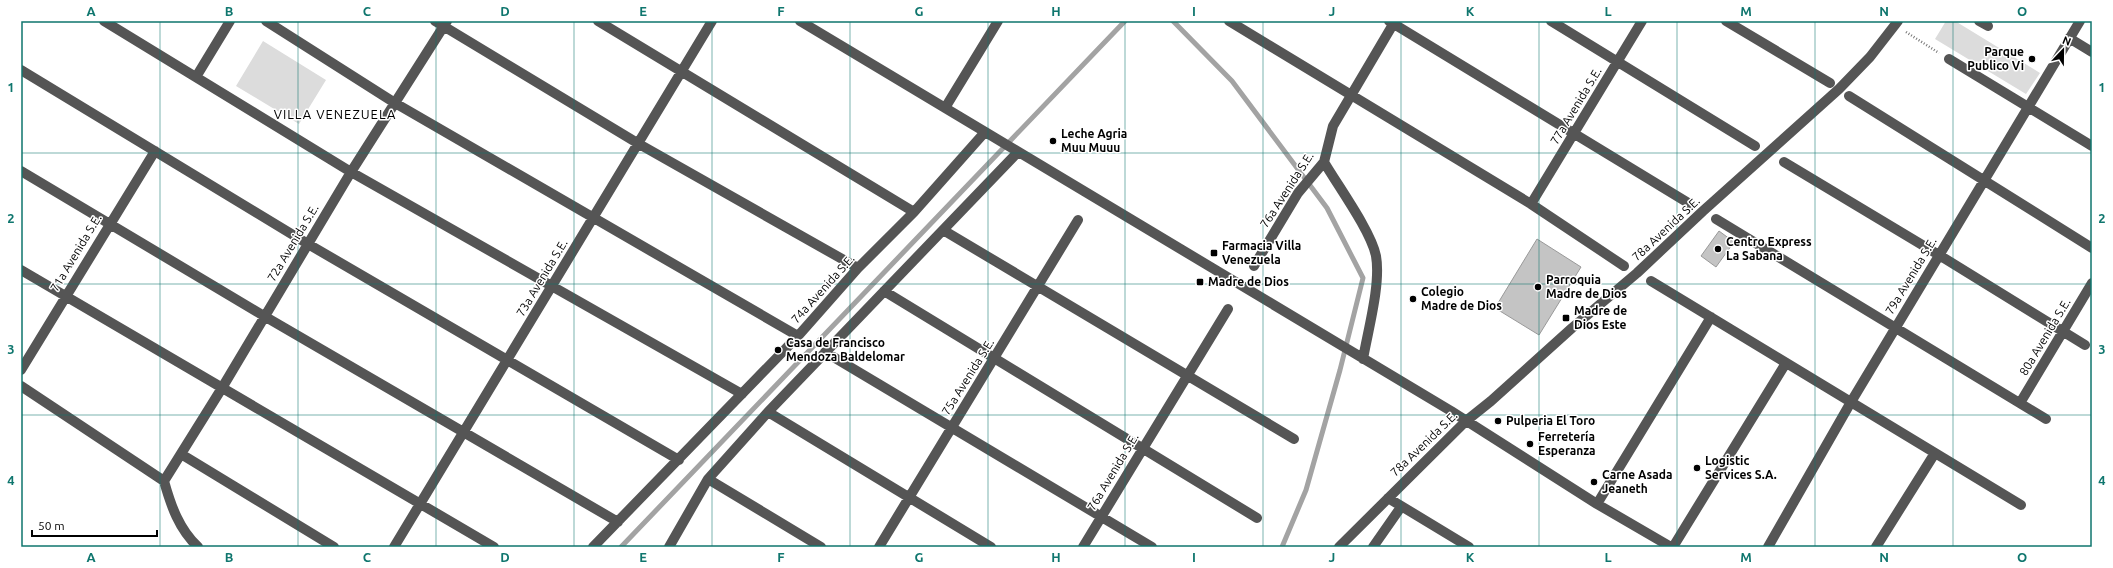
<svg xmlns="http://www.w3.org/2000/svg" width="2113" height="568" viewBox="0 0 2113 568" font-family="Ubuntu,sans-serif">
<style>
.green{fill:#dcdcdc}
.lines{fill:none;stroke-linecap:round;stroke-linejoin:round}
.stream{stroke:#a3a3a3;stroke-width:5}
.building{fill:#c4c4c4;stroke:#999}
.path{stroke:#777;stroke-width:2.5;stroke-dasharray:1 2;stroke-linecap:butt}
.minor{stroke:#555;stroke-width:10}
.grid{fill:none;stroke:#0f766e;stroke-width:1;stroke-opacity:0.55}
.poi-dot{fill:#000;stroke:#fff;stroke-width:1.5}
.labels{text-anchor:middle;stroke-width:3;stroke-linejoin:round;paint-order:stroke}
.poi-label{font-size:12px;font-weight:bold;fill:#000;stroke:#fff;text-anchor:start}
.street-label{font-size:12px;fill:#000;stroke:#fff}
.neighbourhood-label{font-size:13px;letter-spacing:1px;fill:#000;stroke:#fff}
.neatline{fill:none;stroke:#0f766e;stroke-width:1.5}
.grid-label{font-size:13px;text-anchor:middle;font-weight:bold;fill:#0f766e}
</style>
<rect width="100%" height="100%" fill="#fff"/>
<path class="green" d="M1946,21H1955L2040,73L2026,94L1935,39Z
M263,41L326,80L299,124L236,86Z"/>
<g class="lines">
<path class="stream" d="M1173,21L1232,81L1327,208L1363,278L1340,370L1306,490L1282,547
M621,547L1125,21"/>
</g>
<path class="building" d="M1719,231L1734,242L1716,267L1701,256Z
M1537,239L1581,267L1539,335L1495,308Z"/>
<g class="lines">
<path class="path" d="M1906,32L1939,53"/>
<path class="minor" d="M104,21L351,172L742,394
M266,21L395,103L798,336
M435,21L639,144L858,268
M598,21L914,212
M800,21L1451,411L1597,504L1671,547
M1229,21L1531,204L1624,266
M1389,21L1690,204
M1551,21L1755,146
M1726,21L1830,83
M1979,21L1988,26
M2069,38L2092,52
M1949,59L2092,146
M21,70L308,244L679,460
M196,77L230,21
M1849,96L2092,248
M945,108L998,21
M1324,162C1338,186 1371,231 1376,256C1381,284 1368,330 1363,359
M1784,162L1939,255L2085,345
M21,171L264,316L618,522
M1531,204L1642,21
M1716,219L2046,419
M943,230L1294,439
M1254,266L1298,193L1324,162L1333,126L1395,21
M21,270L494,547
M1651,281L2021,505
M884,291L1257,518
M825,352L1152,547
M21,370L155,151
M21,386L164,481C171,506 179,529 198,547
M2020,403L2092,283
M768,412L991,547
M181,454L334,547
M708,479L821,547
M164,481L222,388L351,172L447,21
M1388,498L1469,547
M1597,504L1711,317
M394,547L712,21
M593,547L798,336L858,268L914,212L985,132
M669,547L708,479L768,412L1018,152
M879,547L1078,220
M1083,547L1228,309
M1339,547L1466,421L1491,401L1572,328L1637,273L1703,211L1839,89L1870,57L1898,21
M1373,547L1401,507
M1673,547L1786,363
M1768,547L1851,402L2080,21
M1876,547L1935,453"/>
</g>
<path class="grid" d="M160,21V547M298,21V547M436,21V547M574,21V547M712,21V547M850,21V547M988,21V547M1125,21V547M1263,21V547M1401,21V547M1539,21V547M1677,21V547M1815,21V547M1953,21V547M21,153H2092M21,284H2092M21,415H2092"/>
<g class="poi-dot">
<circle cx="2032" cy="59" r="4"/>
<circle cx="1053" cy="141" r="4"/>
<circle cx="1718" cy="249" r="4"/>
<rect x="1210" y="249" width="8" height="8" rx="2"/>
<rect x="1196" y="278" width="8" height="8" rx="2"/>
<circle cx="1538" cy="287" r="4"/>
<circle cx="1413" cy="299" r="4"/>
<rect x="1562" y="314" width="8" height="8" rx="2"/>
<circle cx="778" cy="350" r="4"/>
<circle cx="1498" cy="421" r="4"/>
<circle cx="1530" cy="444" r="4"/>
<circle cx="1697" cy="468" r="4"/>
<circle cx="1594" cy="482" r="4"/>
</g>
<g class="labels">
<g class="poi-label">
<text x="2024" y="56" text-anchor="end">Parque<tspan x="2024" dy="14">Publico Vi</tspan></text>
<text x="1061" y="138">Leche Agria<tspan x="1061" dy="14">Muu Muuu</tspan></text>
<text x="1726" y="246">Centro Express<tspan x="1726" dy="14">La Sabana</tspan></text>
<text x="1222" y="250">Farmacia Villa<tspan x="1222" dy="14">Venezuela</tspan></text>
<text x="1546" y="284">Parroquia<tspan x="1546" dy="14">Madre de Dios</tspan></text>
<text x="1208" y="286">Madre de Dios</text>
<text x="1421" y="296">Colegio<tspan x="1421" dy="14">Madre de Dios</tspan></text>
<text x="1574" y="315">Madre de<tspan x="1574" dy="14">Dios Este</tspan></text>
<text x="786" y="347">Casa de Francisco<tspan x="786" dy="14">Mendoza Baldelomar</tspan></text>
<text x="1506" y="425">Pulperia El Toro</text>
<text x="1538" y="441">Ferretería<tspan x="1538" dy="14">Esperanza</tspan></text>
<text x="1705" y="465">Logistic<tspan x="1705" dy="14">Services S.A.</tspan></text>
<text x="1602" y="479">Carne Asada<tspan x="1602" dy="14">Jeaneth</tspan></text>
</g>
<g class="street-label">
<text transform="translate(1576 106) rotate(-59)" y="4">77a Avenida S.E.</text>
<text transform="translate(1287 190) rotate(-57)" y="4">76a Avenida S.E.</text>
<text transform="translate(1666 229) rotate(-43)" y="4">78a Avenida S.E.</text>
<text transform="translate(293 243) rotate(-59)" y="4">72a Avenida S.E.</text>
<text transform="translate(76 253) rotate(-59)" y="4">71a Avenida S.E.</text>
<text transform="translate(1911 276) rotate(-59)" y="4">79a Avenida S.E.</text>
<text transform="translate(542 278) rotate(-59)" y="4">73a Avenida S.E.</text>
<text transform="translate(823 289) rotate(-48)" y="4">74a Avenida S.E.</text>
<text transform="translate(2045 337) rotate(-59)" y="4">80a Avenida S.E.</text>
<text transform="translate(968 377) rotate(-58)" y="4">75a Avenida S.E.</text>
<text transform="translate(1424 444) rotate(-44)" y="4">78a Avenida S.E.</text>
<text transform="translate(1113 472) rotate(-59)" y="4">76a Avenida S.E.</text>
</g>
<g class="neighbourhood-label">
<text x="335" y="119">VILLA VENEZUELA</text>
</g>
</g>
<rect width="2113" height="568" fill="none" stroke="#ffffff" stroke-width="44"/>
<g transform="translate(2063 50) rotate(22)" stroke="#ffffff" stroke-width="3" paint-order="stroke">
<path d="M0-3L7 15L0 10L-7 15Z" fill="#000000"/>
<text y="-6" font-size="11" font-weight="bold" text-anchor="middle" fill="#000000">N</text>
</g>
<path d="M32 530v6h125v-6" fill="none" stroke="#000000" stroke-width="2"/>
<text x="38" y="530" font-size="12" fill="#000000" stroke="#ffffff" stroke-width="3" paint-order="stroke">50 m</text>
<rect x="22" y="22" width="2069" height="524" class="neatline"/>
<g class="grid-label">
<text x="91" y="16">A</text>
<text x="229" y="16">B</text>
<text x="367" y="16">C</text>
<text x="505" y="16">D</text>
<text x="643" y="16">E</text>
<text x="781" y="16">F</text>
<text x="919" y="16">G</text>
<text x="1056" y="16">H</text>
<text x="1194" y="16">I</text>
<text x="1332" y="16">J</text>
<text x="1470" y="16">K</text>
<text x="1608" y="16">L</text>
<text x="1746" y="16">M</text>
<text x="1884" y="16">N</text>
<text x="2022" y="16">O</text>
<text x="11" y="92">1</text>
<text x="2102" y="92">1</text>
<text x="11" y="223">2</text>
<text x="2102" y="223">2</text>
<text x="11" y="354">3</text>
<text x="2102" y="354">3</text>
<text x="11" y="485">4</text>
<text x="2102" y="485">4</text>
<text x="91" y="562">A</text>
<text x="229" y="562">B</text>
<text x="367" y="562">C</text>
<text x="505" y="562">D</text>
<text x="643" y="562">E</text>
<text x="781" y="562">F</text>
<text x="919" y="562">G</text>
<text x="1056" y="562">H</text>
<text x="1194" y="562">I</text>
<text x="1332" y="562">J</text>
<text x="1470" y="562">K</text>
<text x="1608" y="562">L</text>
<text x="1746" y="562">M</text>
<text x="1884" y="562">N</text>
<text x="2022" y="562">O</text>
</g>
</svg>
